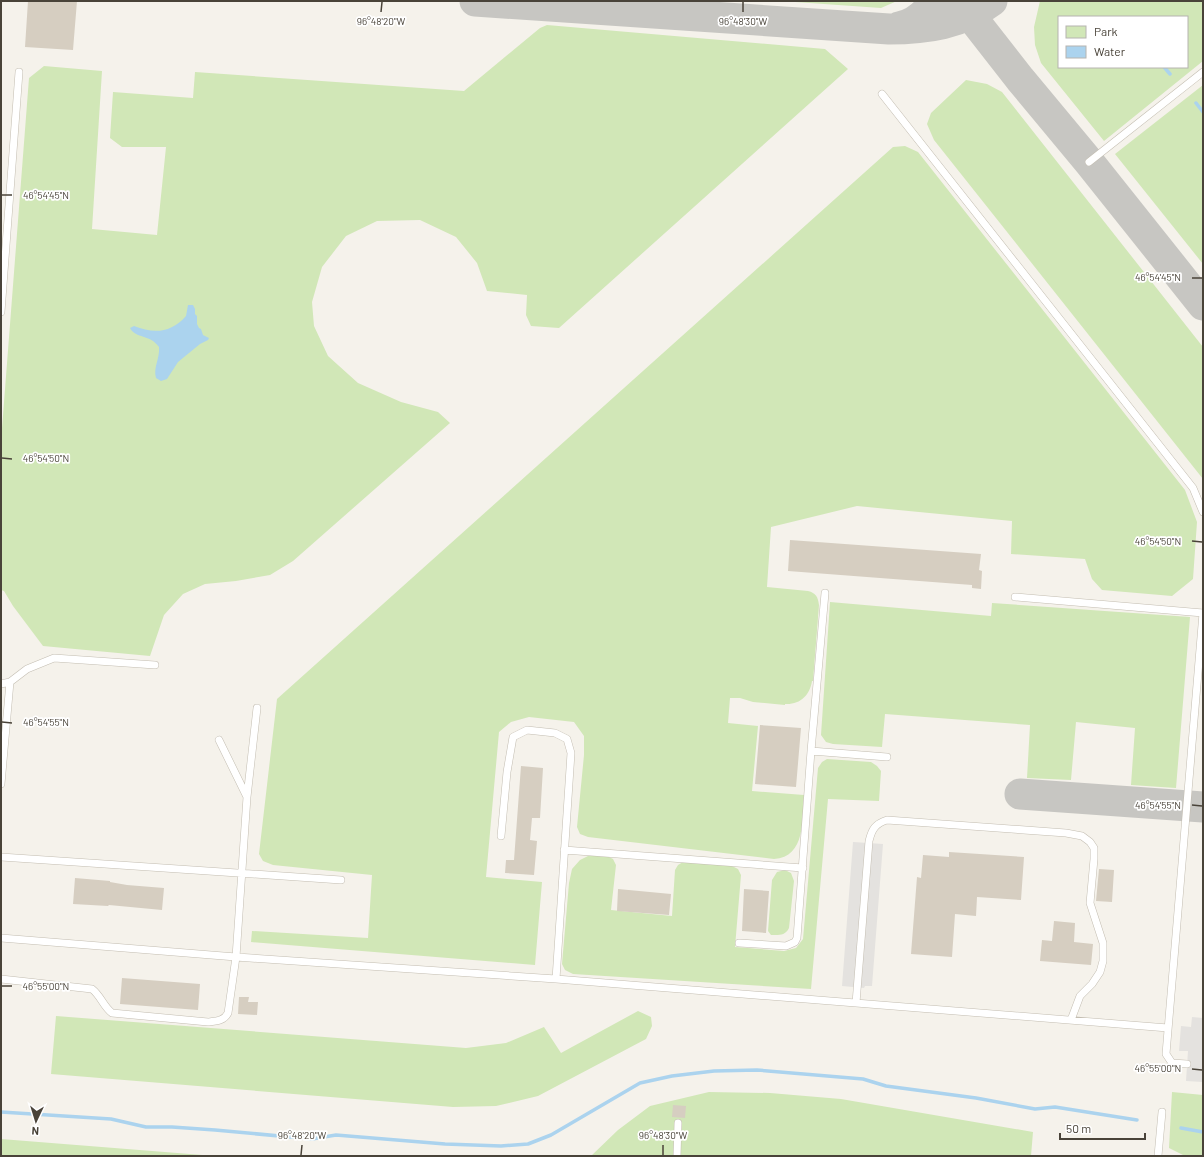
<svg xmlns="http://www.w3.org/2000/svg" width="1204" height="1157" viewBox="0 0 1204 1157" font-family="Barlow,sans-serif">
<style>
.green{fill:#d1e7b7;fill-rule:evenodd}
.parking{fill:#e4e2df}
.water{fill:#abd3ee}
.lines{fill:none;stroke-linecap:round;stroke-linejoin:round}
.stream{stroke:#abd3ee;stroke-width:3.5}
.taxiway{stroke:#c7c6c2;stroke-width:31}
.building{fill:#d6cec1}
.lane-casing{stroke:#c3bdb1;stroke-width:8}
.lane{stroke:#fff;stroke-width:7}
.ticks{fill:none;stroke:#494339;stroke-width:1.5}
.ticks-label{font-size:10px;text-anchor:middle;fill:#494339;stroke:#fff;stroke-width:3.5;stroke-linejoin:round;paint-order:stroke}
</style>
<rect width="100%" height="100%" fill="#f5f2eb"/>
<path class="green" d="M781,1H897L881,8Z
M1040,1H1203V61L1104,141L1041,63L1035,45L1034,27ZM1059,17H1187V67H1059Z
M547,25L825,49L848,69L559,328L531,326L526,315L527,295L487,291L477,263L456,237L420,220L377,221L346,236L322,267L312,302L314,326L328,356L358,383L401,402L438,412L450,423L293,561L270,575L236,581L205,584L183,594L164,615L150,656L43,646L13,606L4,591L1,590V441L29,78L44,66L102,71L92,229L157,235L166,147H122L110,138L113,92L193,98L195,72L464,91L540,28Z
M966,80L987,84L1002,92L1203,347V479L934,140L927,124L931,113Z
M1203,85V264L1115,154Z
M905,146L918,152L1185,490L1197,522L1193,579L1172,596L1102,590L1092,579L1085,559L1011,554L1012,521L857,506L771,527L767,587L808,591C816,593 818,597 819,605L813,681H812C810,695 800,705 785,704V705L753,702L740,698H730L728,723L758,726L752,791L804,795C802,819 806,857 774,859L588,837L580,834L577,827L584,755V736L574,722L529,717L511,722L499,732L486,877L542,882L535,965L251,942L252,931L368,938L372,875L273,865L263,861L259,854L277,699L893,147Z
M830,602L991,616L992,603L1190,617L1176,788L1131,785L1135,728L1076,722L1071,780L1027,778L1030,725L885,714L882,747L833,744L826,742L821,735Z
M827,759L871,762L877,766L881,771L879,801L828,799L811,989L573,974L565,970L562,964L569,883L572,869L580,860L590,855L609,857L613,859L616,865L611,910L672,916L675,870L678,865L683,862L732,866L738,869L741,875L735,947L784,951L796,948L803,939L818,768L822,762Z
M785,870L791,873L794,881L789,928C785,936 779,935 771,935L768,931L772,880L777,872Z
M638,1011L651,1017L652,1026L646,1039L538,1096L496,1106L453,1107L51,1074L56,1016L466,1048L506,1043L544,1027L561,1053Z
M709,1092L770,1093L841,1099L1033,1132L1031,1156H591L618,1130L650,1106Z
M1172,1092L1203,1095V1156H1185L1169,1148Z
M1,1139L215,1156H1Z"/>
<path class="parking" d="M853,842L883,844L872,986H865L864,988L842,986Z
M1192,1017L1203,1018V1082L1186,1081L1188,1051H1179L1181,1026L1191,1027Z"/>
<path class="water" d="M188,305H193L195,309V314L197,316V324L199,328L201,329L203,335L209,338L208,340L200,344L178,362L167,379L161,381L156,378C153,367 160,359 159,347C150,334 136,339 130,328L134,326C154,334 171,333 186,316Z"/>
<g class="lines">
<path class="stream" d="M1164,67L1170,74
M1196,103L1203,112
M1,1112L111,1119L146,1127H172L215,1130L312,1139L336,1135L445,1144L501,1146L528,1144L551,1135L640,1083L672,1076L714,1071L757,1070L863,1079L886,1086L976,1098L1035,1109L1055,1107L1137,1120
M1181,1128L1203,1132"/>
<path class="taxiway" d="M475,1L889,29C926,29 962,24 992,1
M963,1L970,15L1020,79L1089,162L1203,305
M899,27C915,24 926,14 935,1
M1020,794L1203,807"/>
</g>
<path class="building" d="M28,1H77L73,50L25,47Z
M790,540L981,554L979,570L982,571L981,589L972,588V585L788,571Z
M760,725L801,728L796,787L755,784Z
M521,766L543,768L540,818H532L530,840L537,841L534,875L505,873L506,860H514Z
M949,852L1024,857L1021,900L977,897L976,916L955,914L952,957L911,954L917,877L921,878L923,855L949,857Z
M1099,869L1114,870L1112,902L1096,901Z
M75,878L110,881V882L127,885L164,888L162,910L109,905L108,906L73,904Z
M618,889L671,894L669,915L617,911Z
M744,889L769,891L766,933L742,931Z
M1054,921L1075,923L1074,942L1093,944L1091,965L1040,961L1042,940L1052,941Z
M122,978L200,984L198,1010L120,1004Z
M239,997H249L248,1002H258L257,1015L238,1014Z
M673,1105L686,1106L685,1118L672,1117Z"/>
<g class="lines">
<g class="lane-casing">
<path id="lane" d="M882,94L1193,488L1203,512
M1089,162L1203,72
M1,312L19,72
M1015,597L1203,613
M1,684L10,682
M811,751L887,757
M1,784L10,682L27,669L54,658L155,665
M247,797L257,708
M501,836L507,772L513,737L527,730L555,733L567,739L571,753L556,979
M564,850L803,868
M1,857L341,880
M1,938L236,957L556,979L1168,1028
M739,943L786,946L795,942L797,938L811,751L825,593
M1,979L92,989C101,996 103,1006 112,1013L208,1022C216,1021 224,1021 228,1013L236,957L247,797L219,740
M856,1003L869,841C872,829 875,824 887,820L1066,833L1082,836L1090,842L1094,848V859L1090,903L1103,943V961L1100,972L1092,984L1080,996L1071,1020
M1187,1064L1172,1063L1166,1054L1203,613
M677,1156L678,1123
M1158,1156L1162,1112"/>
</g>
<use href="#lane" class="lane"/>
</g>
<path class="ticks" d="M381,12L382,2M743,12V2M2,195H12M1192,278H1202M2,458L12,459M1192,541L1202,542M2,722L12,723M1192,805L1202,806M2,986H12M1192,1069L1202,1070M301,1155L302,1145M663,1155V1145"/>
<g class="ticks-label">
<text x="381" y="25">96°48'20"W</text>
<text x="743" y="25">96°48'30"W</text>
<text x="46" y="199">46°54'45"N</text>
<text x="1158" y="281">46°54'45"N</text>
<text x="46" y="462">46°54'50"N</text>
<text x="1158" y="545">46°54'50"N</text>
<text x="46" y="726">46°54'55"N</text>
<text x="1158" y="809">46°54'55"N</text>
<text x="46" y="990">46°55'00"N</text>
<text x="1158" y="1072">46°55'00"N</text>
<text x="302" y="1139">96°48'20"W</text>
<text x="663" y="1139">96°48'30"W</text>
</g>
<rect width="1204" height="1157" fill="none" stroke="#494339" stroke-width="4"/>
<rect x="1058" y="16" width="130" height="52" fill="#ffffff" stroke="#b6b4b0"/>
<rect x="1066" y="26" width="20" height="12" fill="#d1e7b7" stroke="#b6b4b0"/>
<text x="1094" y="36" font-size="12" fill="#494339">Park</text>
<rect x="1066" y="46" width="20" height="12" fill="#abd3ee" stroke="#b6b4b0"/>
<text x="1094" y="56" font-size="12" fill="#494339">Water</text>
<g transform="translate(36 1121) rotate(184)" stroke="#ffffff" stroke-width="3" paint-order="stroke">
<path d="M0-3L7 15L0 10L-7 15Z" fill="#494339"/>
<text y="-6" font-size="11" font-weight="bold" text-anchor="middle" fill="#494339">N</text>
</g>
<path d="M1060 1133v6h85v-6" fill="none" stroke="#494339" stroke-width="2"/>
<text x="1066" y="1133" font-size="12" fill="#494339" stroke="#ffffff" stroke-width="3" paint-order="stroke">50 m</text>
</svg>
